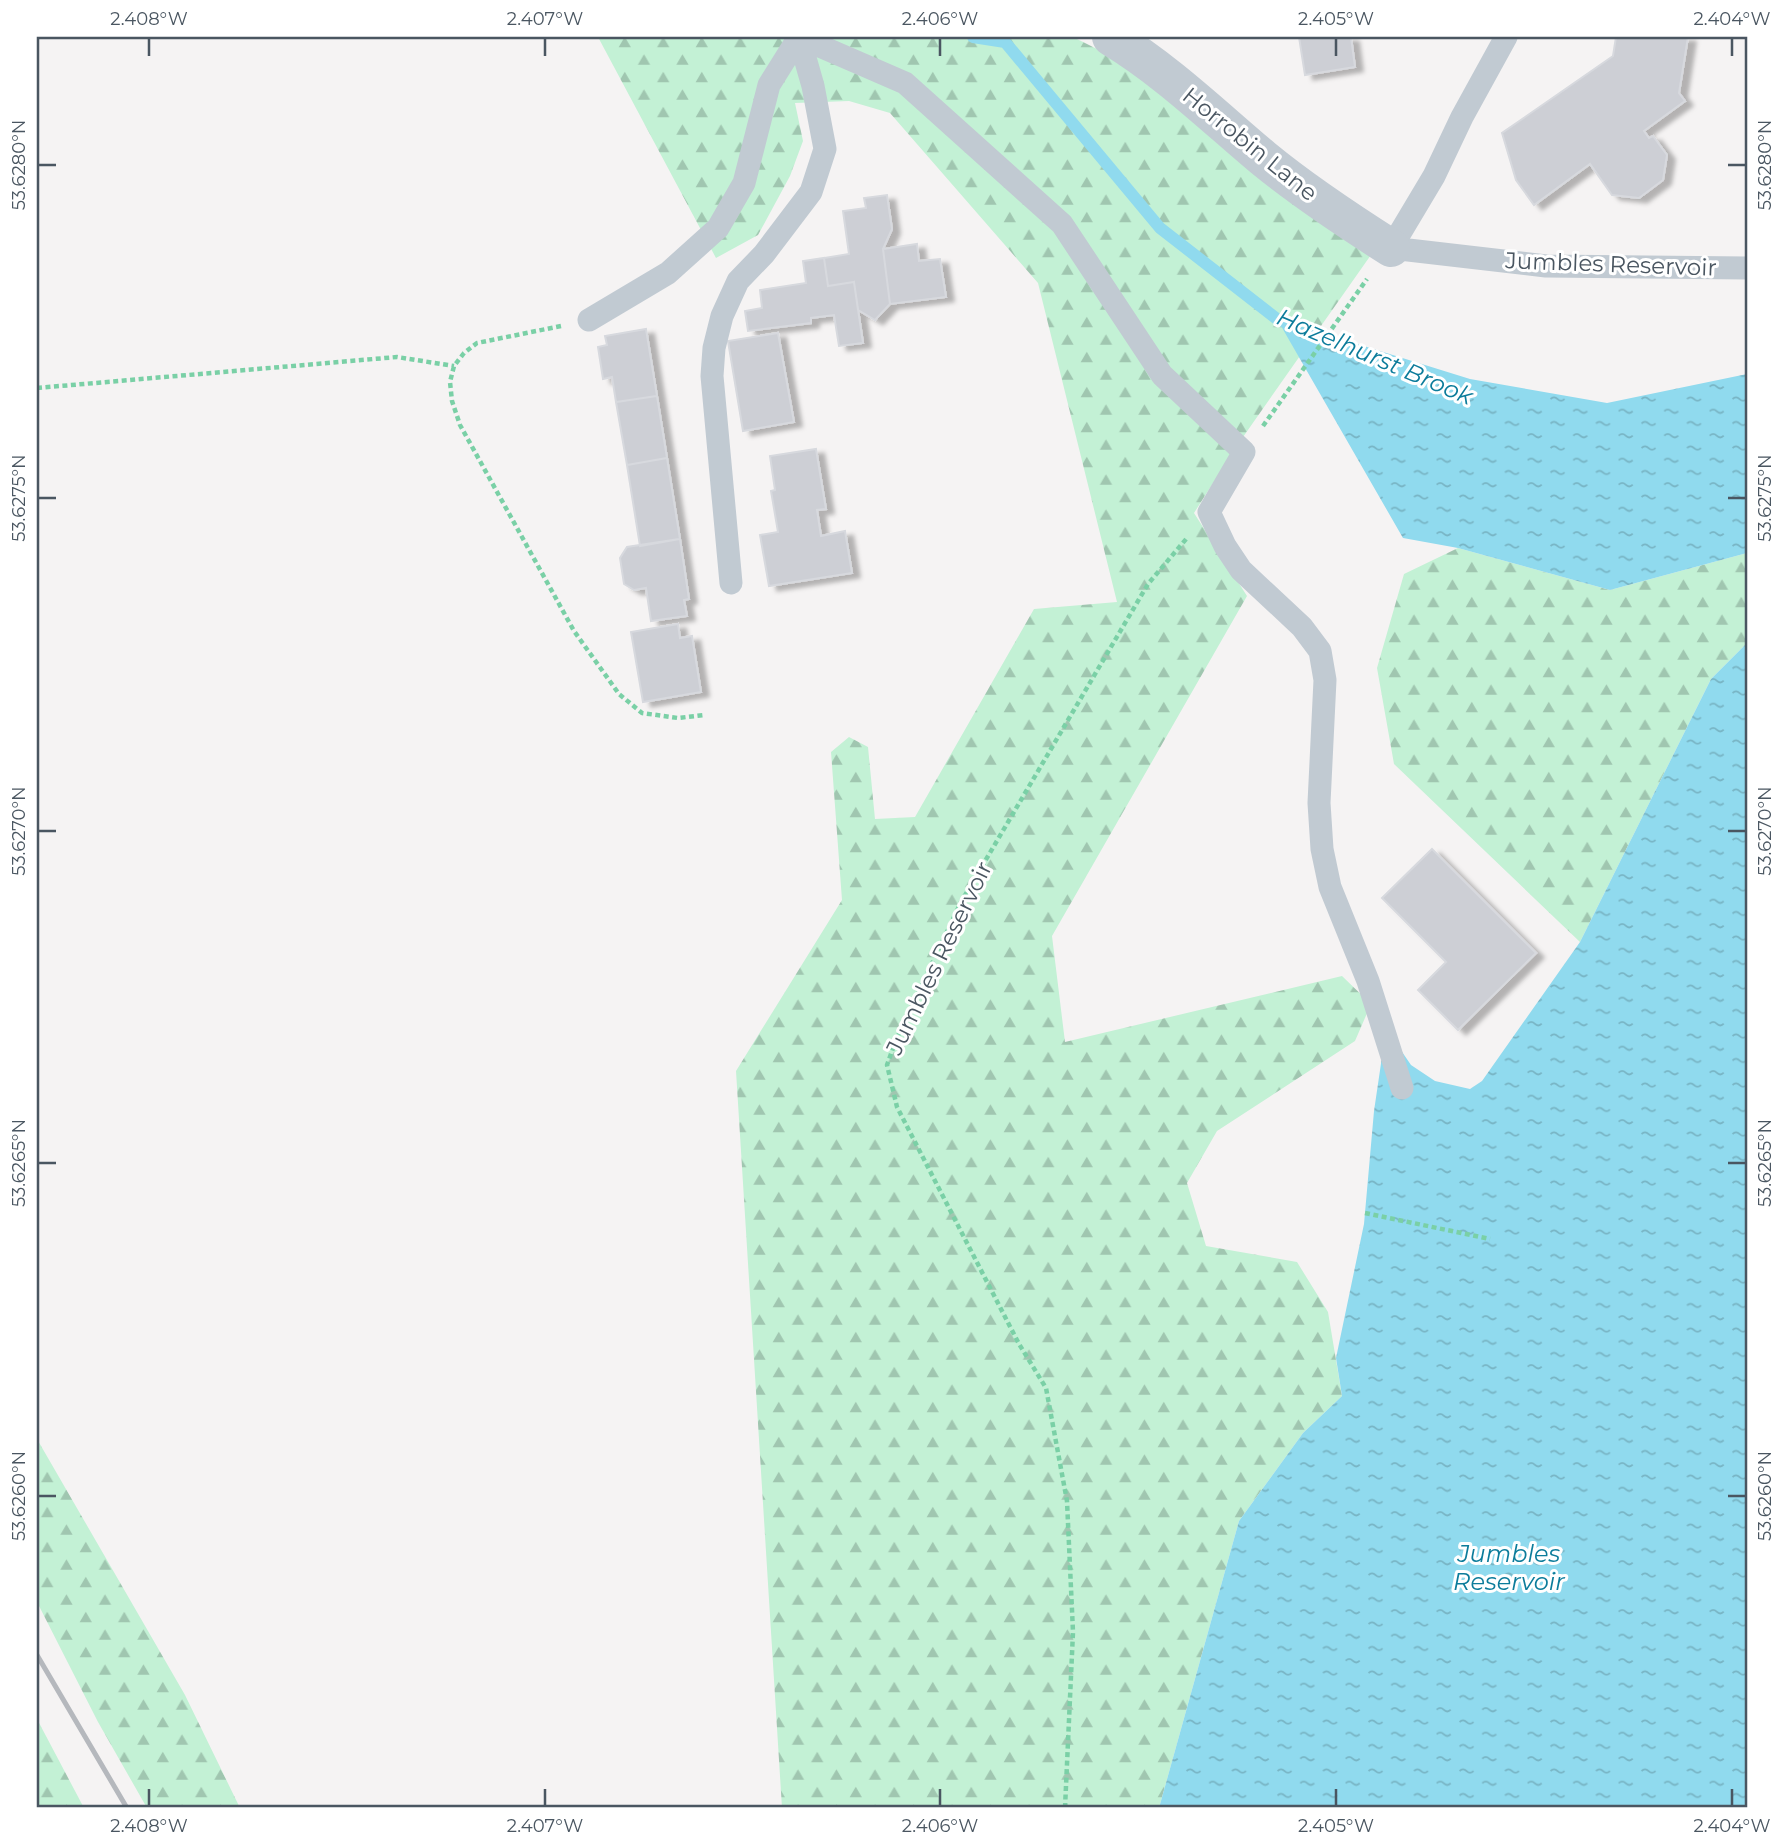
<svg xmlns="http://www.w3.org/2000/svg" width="1784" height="1845" viewBox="0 0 1784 1845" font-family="Montserrat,sans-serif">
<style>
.forest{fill:url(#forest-firs)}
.water{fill:url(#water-ripples)}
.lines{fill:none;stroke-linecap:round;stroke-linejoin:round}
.stream{stroke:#90daee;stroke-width:12}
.building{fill:#cdcfd5;stroke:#d7d9de;stroke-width:2;filter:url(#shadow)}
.path{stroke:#7ad0a6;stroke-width:4.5;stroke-dasharray:5 3.5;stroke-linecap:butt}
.lane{stroke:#c1cad2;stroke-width:23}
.street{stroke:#c1cad2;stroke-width:38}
.rail{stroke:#b5b8bd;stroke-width:5}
.ticks{fill:none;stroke:#4a5661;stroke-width:2.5}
.labels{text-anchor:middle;stroke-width:6;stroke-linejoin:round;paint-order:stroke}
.street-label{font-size:23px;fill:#4a5661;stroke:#fff}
.water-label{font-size:24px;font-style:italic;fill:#0c7c9b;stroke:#fff}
.neatline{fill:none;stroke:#4a5661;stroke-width:2.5}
.ticks-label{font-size:18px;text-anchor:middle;fill:#4a5661}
</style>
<defs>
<pattern id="forest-firs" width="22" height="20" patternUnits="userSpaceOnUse" patternTransform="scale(1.75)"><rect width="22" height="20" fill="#c3f1d5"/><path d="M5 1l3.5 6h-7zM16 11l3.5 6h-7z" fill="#a0c6b0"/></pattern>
<pattern id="water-ripples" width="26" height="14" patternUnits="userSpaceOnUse" patternTransform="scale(1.75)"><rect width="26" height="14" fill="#90daee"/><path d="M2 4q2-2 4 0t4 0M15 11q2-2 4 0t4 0" fill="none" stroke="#78b4c4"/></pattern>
<filter id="shadow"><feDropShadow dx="8" dy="4.5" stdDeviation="2" flood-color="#0004"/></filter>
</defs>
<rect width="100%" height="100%" fill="#f5f3f3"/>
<path class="forest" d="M598,37H1073L1117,59L1373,252L1236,447L1194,513L1247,596L1052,936L1065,1042L1342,976L1371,1004L1355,1041L1217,1131L1187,1183L1206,1246L1297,1262L1328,1312L1342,1396L1303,1433L1239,1521L1159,1808H782L736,1071L842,900L831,752L849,737L868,747L875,819L915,817L1034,609L1117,602L1038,283L890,113L849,101L795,103L803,141L790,176L758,235L716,258Z
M1458,548L1610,590L1747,553V643L1711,679L1580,942L1394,764L1377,668L1404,574Z
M37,1439L185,1695L240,1808H147L98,1722L37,1602Z
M37,1719L84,1808H37Z"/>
<path class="water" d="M1277,319L1470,379L1607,403L1747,374V553L1610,590L1458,548L1403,538Z
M1747,643V1808H1159L1239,1521L1303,1433L1342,1396L1336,1358L1364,1224L1374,1111L1383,1050L1398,1046L1411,1065L1435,1081L1470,1089L1482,1081L1580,942L1711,679Z"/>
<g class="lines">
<path class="stream" d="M973,37L1005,42L1160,228L1277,319L1290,324"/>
</g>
<path class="building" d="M1299,37H1351L1355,67L1305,75Z
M1616,37H1688L1679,93L1685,101L1644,131L1649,138L1653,136L1667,155L1663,180L1639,198L1612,195L1590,164L1534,205L1516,180L1502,133L1613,56Z
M887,195L892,229L883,249L890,304L875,320L858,310L854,282L828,286L824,258L849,254L843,211L866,208L864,198Z
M917,244L919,261L940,259L946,297L890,304L883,249Z
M824,258L828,286L854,282L863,343L839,346L834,315L811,318V323L748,331L745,311L762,308L760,290L806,283L803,261Z
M646,329L657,396L616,402L612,377L603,379L598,347L607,345L605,336Z
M778,333L794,422L743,431L728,341Z
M657,396L667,458L627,465L616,402Z
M816,449L826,509L817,510L821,536L845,531L852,573L769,586L760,535L778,532L771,491L775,490L770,456Z
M667,458L680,539L640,546L627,465Z
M680,539L689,599L684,600L687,616L651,621L646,588L634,590L624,584L620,558L627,547Z
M678,624L680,638L692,636L701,692L643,702L631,632Z
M1432,849L1536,953L1458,1030L1418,990L1446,962L1382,898Z"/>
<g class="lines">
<path class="path" d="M561,326L477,343L464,353L454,366L450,382L452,401L460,425L574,631L619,694L642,713L678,718L704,715
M37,388L397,357L454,366
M1263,426L1367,279
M1365,1213L1490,1239
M1065,1808L1073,1632L1067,1501L1046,1388L1019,1344L897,1107L887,1065L896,1040L961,902L1148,584L1187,538"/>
<path class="lane" d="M799,37L905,83L1062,224L1162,375L1244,452L1209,512L1225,546L1241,570L1302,627L1320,651L1325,680L1319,803L1322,849L1330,887L1368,981L1402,1088
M1506,37L1462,117L1434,176L1391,248L1546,266L1747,268
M589,320L668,273L718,228L744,183L769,85L799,37
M731,583L712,376L714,348L722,316L738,281L764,254L811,192L825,149L813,86L799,37"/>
<path class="street" d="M1111,37C1167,71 1213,116 1263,158C1303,191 1347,220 1391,248"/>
<path class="rail" d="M37,1655L127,1808"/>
</g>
<path class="ticks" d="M149,38V56M545,38V56M940,38V56M1336,38V56M1732,38V56M38,165H56M1728,165H1746M38,498H56M1728,498H1746M38,831H56M1728,831H1746M38,1163H56M1728,1163H1746M38,1496H56M1728,1496H1746M149,1789V1806M545,1789V1806M940,1789V1806M1336,1789V1806M1732,1789V1806"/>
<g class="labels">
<g class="street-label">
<text transform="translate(1250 144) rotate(39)" y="8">Horrobin Lane</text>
<text transform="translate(1611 264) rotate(2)" y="8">Jumbles Reservoir</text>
<text transform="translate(939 958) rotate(-64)" y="8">Jumbles Reservoir</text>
</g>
<g class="water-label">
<text transform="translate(1375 357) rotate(23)" y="8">Hazelhurst Brook</text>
<text x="1509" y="1562">Jumbles<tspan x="1509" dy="28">Reservoir</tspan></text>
</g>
</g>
<rect width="1784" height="1845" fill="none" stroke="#ffffff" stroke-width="77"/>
<rect x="38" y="38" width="1708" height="1768" class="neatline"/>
<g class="ticks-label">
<text x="149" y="25">2.408°W</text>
<text x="545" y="25">2.407°W</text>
<text x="940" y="25">2.406°W</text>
<text x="1336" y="25">2.405°W</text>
<text x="1732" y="25">2.404°W</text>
<text transform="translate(19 165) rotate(-90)" y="6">53.6280°N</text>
<text transform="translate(1765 165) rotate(-90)" y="6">53.6280°N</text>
<text transform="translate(19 498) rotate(-90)" y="6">53.6275°N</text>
<text transform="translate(1765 498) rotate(-90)" y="6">53.6275°N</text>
<text transform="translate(19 831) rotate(-90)" y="6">53.6270°N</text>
<text transform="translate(1765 831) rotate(-90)" y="6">53.6270°N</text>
<text transform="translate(19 1163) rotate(-90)" y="6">53.6265°N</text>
<text transform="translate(1765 1163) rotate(-90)" y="6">53.6265°N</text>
<text transform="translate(19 1496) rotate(-90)" y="6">53.6260°N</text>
<text transform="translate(1765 1496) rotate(-90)" y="6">53.6260°N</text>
<text x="149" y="1832">2.408°W</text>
<text x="545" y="1832">2.407°W</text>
<text x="940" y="1832">2.406°W</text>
<text x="1336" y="1832">2.405°W</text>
<text x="1732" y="1832">2.404°W</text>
</g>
</svg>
